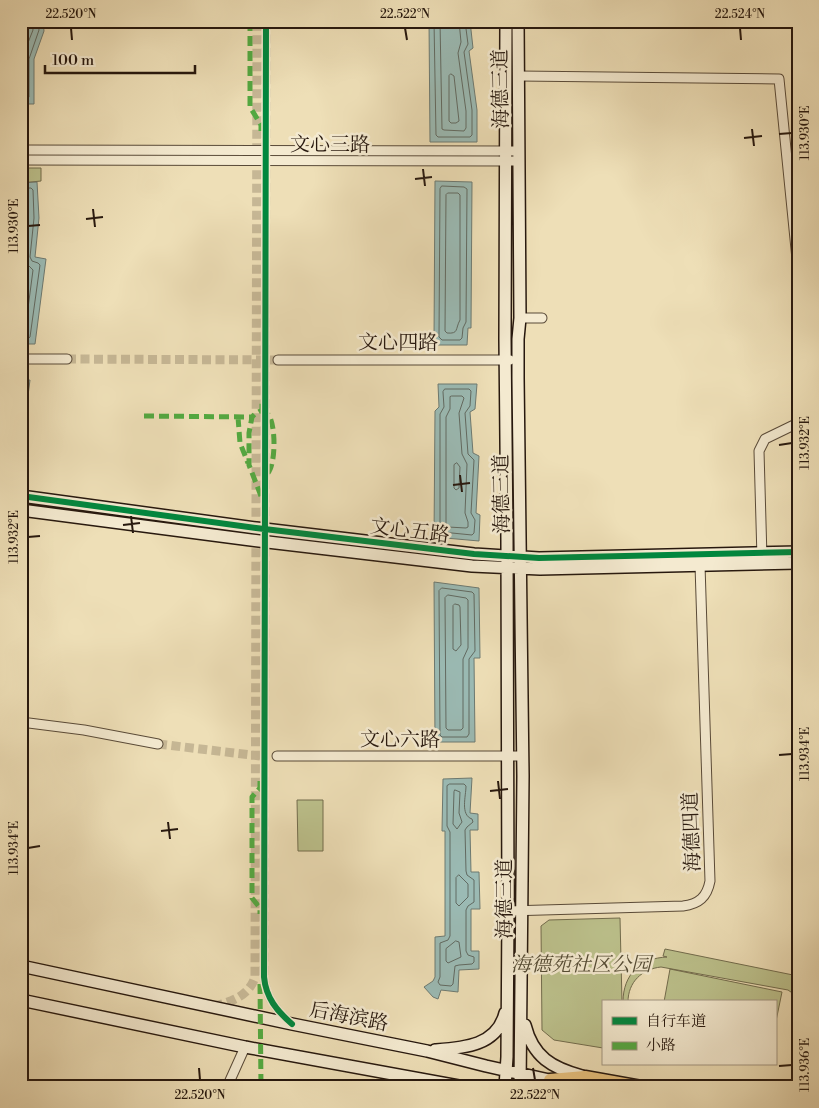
<svg xmlns="http://www.w3.org/2000/svg" width="819" height="1108" viewBox="0 0 819 1108" font-family="'Libre Bodoni','Noto Serif SC',serif">
<style>
.green{fill:#bcc18c;stroke:#726c4d}
.water{fill:#9bbbb5;stroke:#6d7a72}
.lines{fill:none;stroke-linecap:round;stroke-linejoin:round}
.shore{stroke:#616a62;stroke-width:1}
.street-tunnel{stroke:#c6b795;stroke-width:9;stroke-dasharray:9 4.5;stroke-linecap:butt}
.street-casing{stroke:#594a38;stroke-width:11}
.secondary-casing{stroke:#27180e;stroke-width:14}
.primary-casing{stroke:#27180e;stroke-width:15}
.street{stroke:#f4ead0;stroke-width:9}
.secondary{stroke:#f4ead0;stroke-width:11}
.primary{stroke:#e7c07c;stroke-width:12}
.quiet{stroke:#53a941;stroke-width:5;stroke-dasharray:10 5;stroke-linecap:butt}
.cycleway-casing{stroke:#f4ead0;stroke-width:9}
.cycleway{stroke:#00873e;stroke-width:6}
.ticks{fill:none;stroke:#27180e;stroke-width:2}
.labels{text-anchor:middle;stroke-width:5;stroke-linejoin:round;paint-order:stroke}
.street-label{font-size:20px;fill:#27180e;stroke:#f4ead0}
.park-label{font-size:20px;font-style:italic;fill:#544b34;stroke:#f4ead0}
.neatline{fill:none;stroke:#27180e;stroke-width:2}
.ticks-label{font-size:12px;text-anchor:middle;fill:#27180e}
</style>
<rect width="100%" height="100%" fill="#eedfb7"/>
<filter id="stains"><feTurbulence type="fractalNoise" baseFrequency=".004" numOctaves="4"/><feColorMatrix values="0 0 0 0 .2 0 0 0 0 .09 0 0 0 0 .02 0 0 0 .5 -.17"/></filter>
<radialGradient id="worn" r=".72"><stop offset=".6" stop-color="#630" stop-opacity="0"/><stop offset="1" stop-color="#630" stop-opacity=".3"/></radialGradient>
<path class="green" d="M21,168H41V181L21,183Z
M297,800H323V851H298Z
M620,918L622,1002H603V1048L554,1040L542,1030L541,926L549,920Z
M665,949L798,976V997L788,990L661,967C642,969 628,982 628,1002H623C623,974 641,958 667,957L663,956Z
M670,969L782,992L775,1026V1002H664Z"/>
<path class="water" d="M22,21H43L44,31L34,59V104H28V132L21,133Z
M429,21H470L473,48L469,51L477,110V142H430Z
M435,181L472,182L471,328H468L467,345H438L434,339Z
M37,182L39,218L35,257L46,259L35,344H21V183Z
M30,380L21,450V381Z
M438,384H477L475,409L470,412L473,453L479,456L476,513L480,515L479,541L434,537L435,411L439,407Z
M434,582L479,588L480,658H474L475,742H435Z
M472,778L470,813L478,814V830H470L471,872H479L480,909H471V951H479V969L459,970L458,992L441,990L438,999L433,997L424,987L433,981L435,977V937L445,936V831H442L443,779Z"/>
<g class="lines">
<path class="shore" d="M434,21L436,135L438,137H470L472,135V110L464,52L468,44L465,21
M440,21L442,129L444,130L464,131L466,128V111L458,53L461,42L459,21
M451,74L454,76L459,121L456,123H451L449,121V76Z
M21,96L22,58L33,30L32,21
M21,128L23,126V104L29,97V59L39,30L38,21
M442,186L464,187L467,189L466,322L463,328L462,338L460,340H442L439,337L440,189Z
M21,188H31L33,190L34,218L30,257L32,261L38,263L40,265L30,337L28,339H21
M448,193H458L460,195V320C455,329 459,334 447,333L445,331L446,195Z
M21,194L27,196L28,218L24,258L26,263L33,270L25,331L21,333
M445,389H469L471,391L470,406L465,413L468,454L474,460L471,513L475,520L474,533L472,535L442,532L440,530V414L444,407L443,392Z
M452,396H462L464,398L459,413L462,454L467,464L465,513L468,522V527L466,528L448,527L446,524V417L450,409V397Z
M457,463L460,467L459,488L456,490L454,488V465Z
M442,588L472,592L474,594L475,651L469,659V734L467,737H442L440,735L439,591Z
M448,595L466,598L468,600V648L463,659V728L461,730H448L446,728L445,598Z
M455,604L459,605L460,607L461,645L456,651L453,649V606Z
M450,784H464L466,786C466,796 460,815 472,819L473,822L467,827L465,830L466,871L467,875L474,880V902L468,906L466,910V951L468,955L474,957V962L472,964L459,965L455,966L453,984L451,986L440,985L438,982L440,977V943L448,940L450,936V832L447,826V786Z
M455,790L460,792L459,813L462,822L457,829L453,824L454,792Z
M459,875L468,884V897L459,906L456,903V878Z
M456,941L459,942L461,957L448,963L446,961V949Z"/>
<path class="street-tunnel" d="M266,21L264,977C266,998 277,1011 292,1024
M67,359L278,360
M158,744L260,756
M214,1006C231,1002 249,996 255,977L257,21"/>
<g class="street-casing">
<path id="street" d="M519,76L779,79L798,269
M21,150L519,151
M21,160L519,161
M520,318H542
M21,359H67
M278,360H510
M762,558L759,451L765,439L798,423
M21,722L84,730L158,744
M277,756H522
M508,911L683,906C699,904 707,897 710,881L700,565
M227,1087L245,1047"/>
</g>
<g class="secondary-casing">
<path id="secondary" d="M518,21L520,318L518,339V378L523,776L520,1087
M21,496L256,528L474,554L539,558L798,552
M21,510L251,540L472,566L540,569L798,563
M21,966L292,1024L427,1051L486,1066L581,1087
M21,1000L245,1047L464,1087
M525,1025C533,1057 552,1068 582,1076
M435,1050C463,1048 497,1046 505,1013
M505,1087L507,1057L508,911L507,540L505,339L506,21"/>
</g>
<g class="primary-casing">
<path id="primary" d="M550,1080L585,1077L641,1087"/>
</g>
<use href="#street" class="street"/>
<use href="#secondary" class="secondary"/>
<use href="#primary" class="primary"/>
<path class="quiet" d="M250,21V107L261,125V131
M144,416L252,417
M238,417L240,443L248,463
M268,473C276,463 276,424 268,414
M261,496L249,465V433L252,417L255,414L262,410V403
M260,781V788L252,797V898L260,908V914
M260,984L261,1087"/>
<g class="cycleway-casing">
<path id="cycleway" d="M266,21L264,977C266,998 277,1011 292,1024
M21,496L256,528L474,554L539,558L798,552"/>
</g>
<use href="#cycleway" class="cycleway"/>
</g>
<path class="ticks" d="M71,28L72,40M405,28L407,40M740,28L741,40M752,129L754,146M779,134L792,133M744,138L762,136M423,169L425,186M415,179L432,177M93,209L95,227M86,219L103,217M28,226L40,225M779,445L792,443M460,475L462,492M453,485L470,483M131,516L133,533M123,525L140,523M28,537L40,536M779,755L792,754M498,781L500,799M490,791L508,789M168,822L170,839M161,831L178,829M28,848L40,846M779,1066L792,1065M199,1068L200,1080M533,1068L535,1080"/>
<g class="labels">
<g class="street-label">
<text transform="translate(500 89) rotate(-91)" y="7">海德三道</text>
<text x="330" y="151">文心三路</text>
<text x="398" y="349">文心四路</text>
<text transform="translate(501 494) rotate(-91)" y="7">海德三道</text>
<text transform="translate(410 530) rotate(7)" y="7">文心五路</text>
<text x="400" y="746">文心六路</text>
<text transform="translate(691 832) rotate(-92)" y="7">海德四道</text>
<text transform="translate(504 899) rotate(-90)" y="7">海德三道</text>
<text transform="translate(349 1016) rotate(11)" y="7">后海滨路</text>
</g>
<g class="park-label">
<text x="581" y="971">海德苑社区公园</text>
</g>
</g>
<rect width="819" height="1108" fill="none" stroke="#eedfb7" stroke-width="55"/>
<rect x="602" y="1000" width="175" height="65" fill="#f4ead0" stroke="#a29682"/>
<rect x="612" y="1017" width="25" height="8" fill="#00873e" stroke="#a29682"/>
<text x="646" y="1026" font-size="15" fill="#27180e">自行车道</text>
<rect x="612" y="1042" width="25" height="8" fill="#53a941" stroke="#a29682"/>
<text x="646" y="1050" font-size="15" fill="#27180e">小路</text>
<path d="M45 65v8h150v-8" fill="none" stroke="#27180e" stroke-width="2.5"/>
<text x="52" y="65" font-size="15" fill="#27180e" stroke="#f4ead0" stroke-width="4" paint-order="stroke">100 m</text>
<rect x="28" y="28" width="764" height="1052" class="neatline"/>
<g class="ticks-label">
<text x="71" y="18">22.520°N</text>
<text x="405" y="18">22.522°N</text>
<text x="740" y="18">22.524°N</text>
<text transform="translate(805 133) rotate(-90)" y="4">113.930°E</text>
<text transform="translate(14 226) rotate(-90)" y="4">113.930°E</text>
<text transform="translate(805 443) rotate(-90)" y="4">113.932°E</text>
<text transform="translate(14 537) rotate(-90)" y="4">113.932°E</text>
<text transform="translate(805 754) rotate(-90)" y="4">113.934°E</text>
<text transform="translate(14 848) rotate(-90)" y="4">113.934°E</text>
<text transform="translate(805 1065) rotate(-90)" y="4">113.936°E</text>
<text x="200" y="1099">22.520°N</text>
<text x="535" y="1099">22.522°N</text>
</g>
<rect width="100%" height="100%" filter="url(#stains)"/>
<rect width="100%" height="100%" fill="url(#worn)"/>
</svg>
